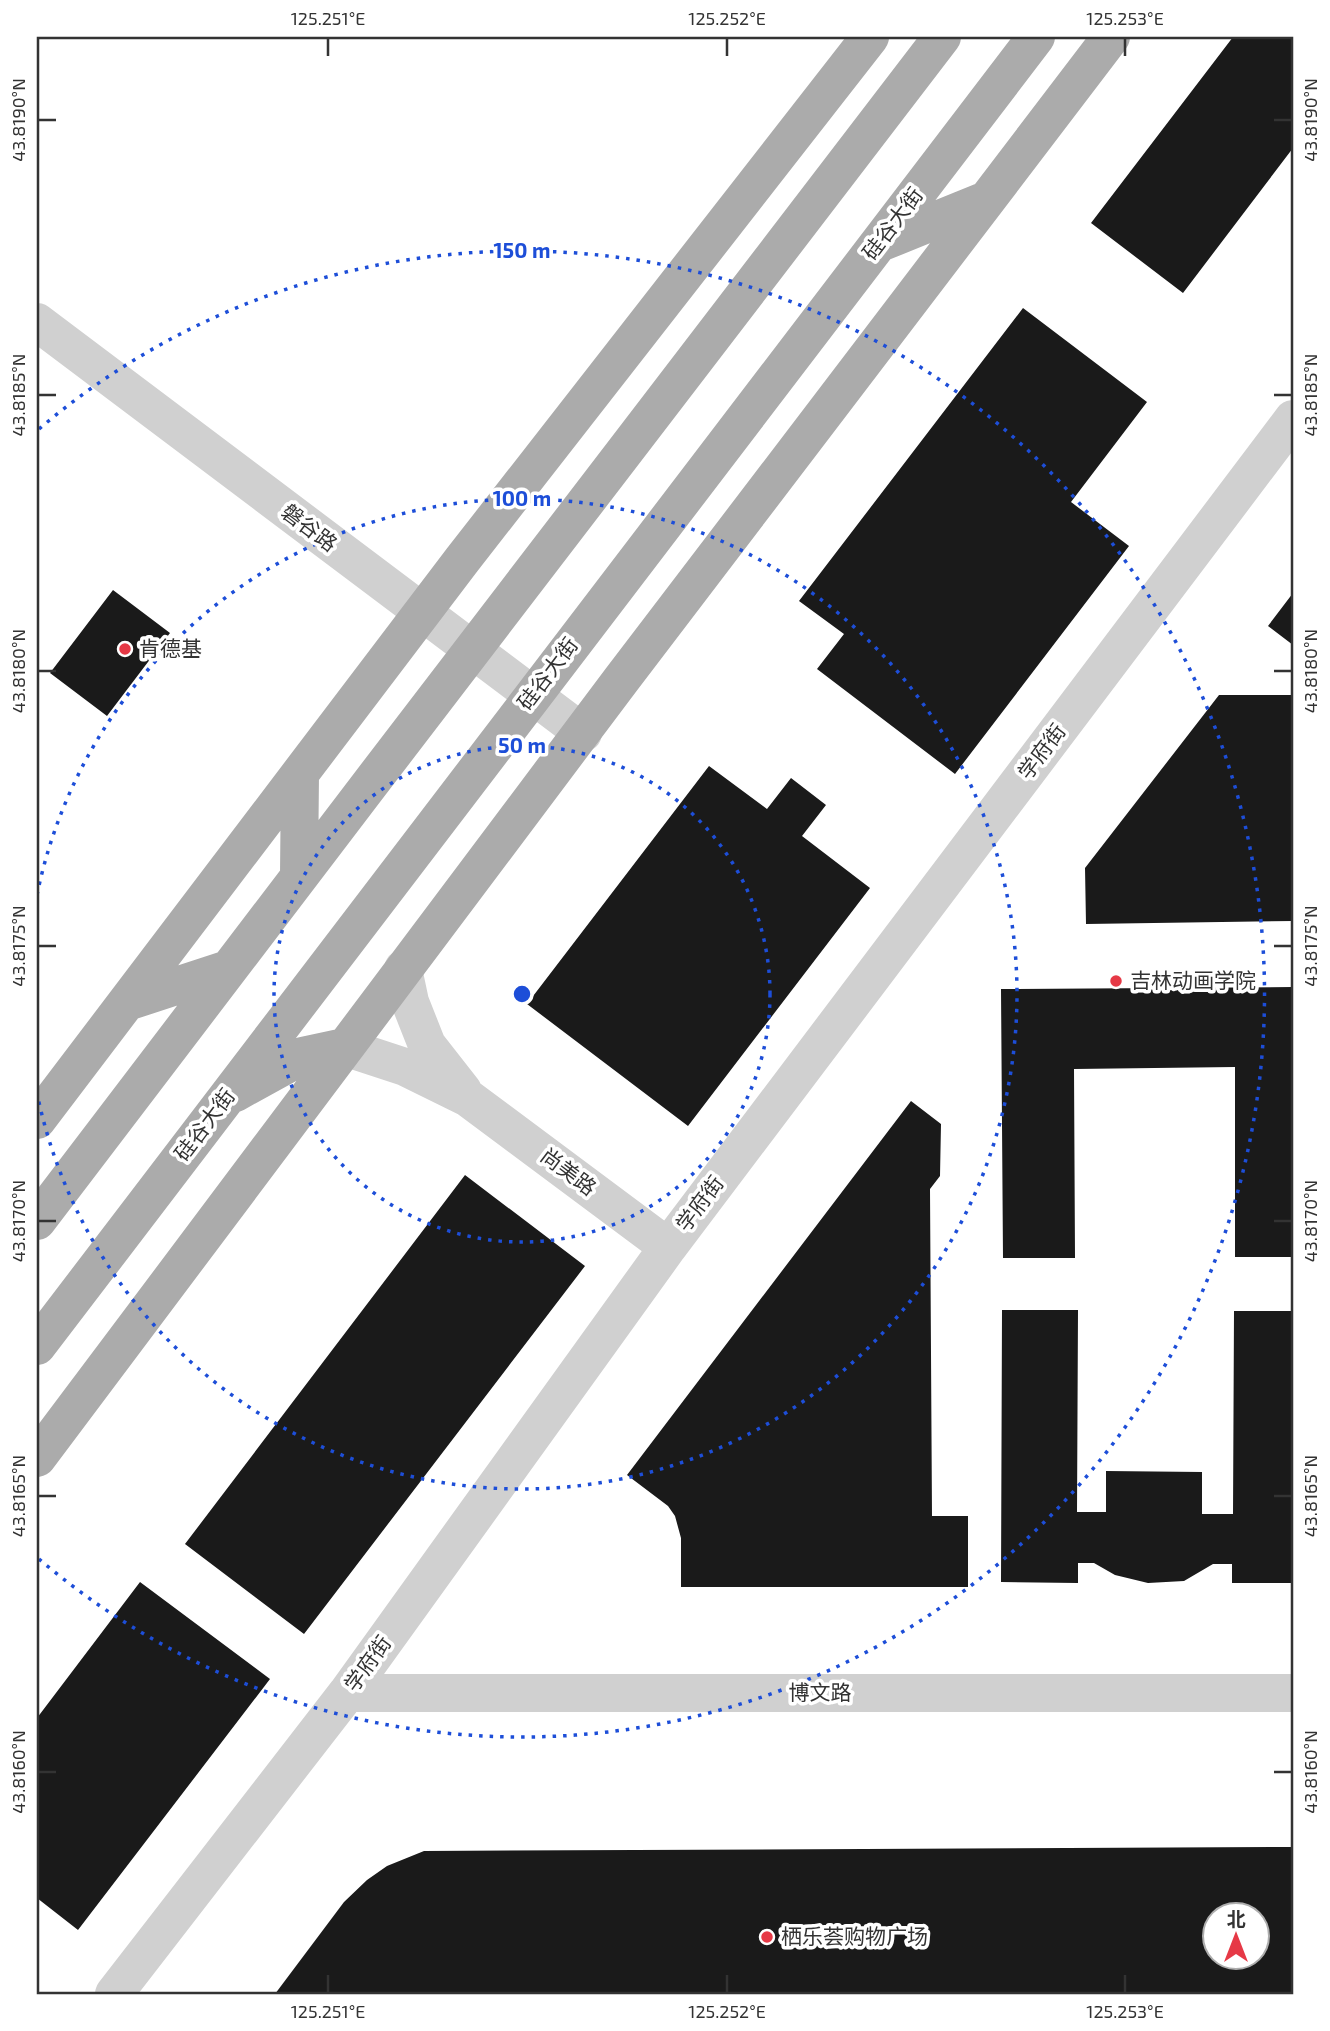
<svg xmlns="http://www.w3.org/2000/svg" width="1330" height="2031" viewBox="0 0 1330 2031" font-family="'Exo 2','Noto Sans SC',sans-serif">
<style>
.building{fill:#1a1a1a;fill-rule:evenodd}
.lines{fill:none;stroke-linecap:round;stroke-linejoin:round}
.minor{stroke:#d0d0d0;stroke-width:38}
.major{stroke:#ababab;stroke-width:38}
.ticks{fill:none;stroke:#333;stroke-width:2.5}
.ring{fill:none;stroke:#1d4ed8;stroke-width:3.5;stroke-dasharray:3.5 7}
.poi-dot{fill:#e63946;stroke:#fff;stroke-width:2.5}
.labels{text-anchor:middle;stroke-width:7;stroke-linejoin:round;paint-order:stroke}
.street-label{font-size:21px;fill:#333;stroke:#fff}
.poi-label{font-size:21px;fill:#333;stroke:#fff;text-anchor:start}
.centre{fill:#1d4ed8;stroke:#fff;stroke-width:3.5}
.ring-label{font-size:21px;text-anchor:middle;font-weight:bold;fill:#1d4ed8;stroke:#fff;stroke-width:7;stroke-linejoin:round;paint-order:stroke}
.neatline{fill:none;stroke:#333;stroke-width:2.5}
.ticks-label{font-size:18px;text-anchor:middle;fill:#333}
</style>
<rect width="100%" height="100%" fill="#fff"/>
<path class="building" d="M1233,37H1293V148L1183,293L1091,223Z
M1023,308L1147,402L1071,502L1129,546L955,774L817,669L844,634L799,601Z
M113,590L170,633L107,716L50,673Z
M1293,593V645L1268,626Z
M1219,695H1293V921L1086,924L1085,868Z
M709,766L767,809L791,778L826,805L802,836L870,888L688,1126L527,1004Z
M1293,987V1257H1235V1067L1074,1069L1075,1258H1003L1001,989Z
M911,1101L941,1124L940,1176L930,1189L932,1516H968V1587H681V1538L675,1516L668,1506L627,1475Z
M465,1175L585,1266L304,1634L185,1544Z
M1002,1310H1078L1077,1512H1106V1471L1202,1472V1514H1233L1234,1311H1293V1583H1232V1564H1213L1184,1581L1148,1583L1115,1575L1094,1563H1078V1583L1001,1582Z
M140,1582L270,1679L78,1930L37,1898V1718Z
M1293,1847V1994H275L344,1902L367,1880L387,1866L424,1851ZM1214,1916H1256V1958H1214Z"/>
<g class="lines">
<path class="minor" d="M37,322L583,733
M403,969L410,1002L427,1045L463,1091
M344,1047L405,1067L468,1098L668,1247
M347,1693H1293
M114,1994L347,1693L668,1247L1293,419"/>
<path class="major" d="M880,243L986,200
M299,874L300,774
M127,1002L228,969
M235,1093L302,1056L344,1047
M37,1120L462,560L870,37
M37,1221C337,825 640,432 942,37
M37,1346L1036,37
M37,1458L621,680L1111,37"/>
</g>
<path class="ticks" d="M328,38V56M727,38V56M1125,38V56M38,120H56M1274,120H1292M38,395H56M1274,395H1292M38,671H56M1274,671H1292M38,946H56M1274,946H1292M38,1221H56M1274,1221H1292M38,1496H56M1274,1496H1292M38,1772H56M1274,1772H1292M328,1975V1993M727,1975V1993M1125,1975V1993"/>
<g class="ring">
<circle cx="522" cy="994" r="248"/>
<path d="M37 895A495 495 0 1 1 37 1093"/>
<path d="M39 429A743 743 0 1 1 39 1559"/>
</g>
<g class="poi-dot">
<circle cx="125" cy="649" r="7"/>
<circle cx="1116" cy="981" r="7"/>
<circle cx="767" cy="1937" r="7"/>
</g>
<g class="labels">
<g class="street-label">
<text transform="translate(893 224) rotate(-53)" y="7">硅谷大街</text>
<text transform="translate(309 528) rotate(37)" y="7">磐谷路</text>
<text transform="translate(548 674) rotate(-53)" y="7">硅谷大街</text>
<text transform="translate(1042 752) rotate(-53)" y="7">学府街</text>
<text transform="translate(205 1125) rotate(-53)" y="7">硅谷大街</text>
<text transform="translate(568 1172) rotate(37)" y="7">尚美路</text>
<text transform="translate(700 1204) rotate(-53)" y="7">学府街</text>
<text transform="translate(368 1664) rotate(-54)" y="7">学府街</text>
<text x="820" y="1700">博文路</text>
</g>
<g class="poi-label">
<text x="139" y="656">肯德基</text>
<text x="1130" y="988">吉林动画学院</text>
<text x="781" y="1944">栖乐荟购物广场</text>
</g>
</g>
<circle cx="522" cy="994" r="10" class="centre"/>
<g class="ring-label">
<text x="522" y="258">150 m</text>
<text x="522" y="506">100 m</text>
<text x="522" y="753">50 m</text>
</g>
<rect width="1330" height="2031" fill="none" stroke="#ffffff" stroke-width="77"/>
<g transform="translate(1236 1936)"><circle r="33" fill="#ffffff" stroke="#adadad" stroke-width="2"/>
<path d="M0-5L12 26L0 18L-12 26Z" fill="#e63946"/>
<text y="-10" font-size="19" font-weight="bold" text-anchor="middle" fill="#333333">北</text>
</g>
<rect x="38" y="38" width="1254" height="1955" class="neatline"/>
<g class="ticks-label">
<text x="328" y="25">125.251°E</text>
<text x="727" y="25">125.252°E</text>
<text x="1125" y="25">125.253°E</text>
<text transform="translate(19 120) rotate(-90)" y="6">43.8190°N</text>
<text transform="translate(1311 120) rotate(-90)" y="6">43.8190°N</text>
<text transform="translate(19 395) rotate(-90)" y="6">43.8185°N</text>
<text transform="translate(1311 395) rotate(-90)" y="6">43.8185°N</text>
<text transform="translate(19 671) rotate(-90)" y="6">43.8180°N</text>
<text transform="translate(1311 671) rotate(-90)" y="6">43.8180°N</text>
<text transform="translate(19 946) rotate(-90)" y="6">43.8175°N</text>
<text transform="translate(1311 946) rotate(-90)" y="6">43.8175°N</text>
<text transform="translate(19 1221) rotate(-90)" y="6">43.8170°N</text>
<text transform="translate(1311 1221) rotate(-90)" y="6">43.8170°N</text>
<text transform="translate(19 1496) rotate(-90)" y="6">43.8165°N</text>
<text transform="translate(1311 1496) rotate(-90)" y="6">43.8165°N</text>
<text transform="translate(19 1772) rotate(-90)" y="6">43.8160°N</text>
<text transform="translate(1311 1772) rotate(-90)" y="6">43.8160°N</text>
<text x="328" y="2018">125.251°E</text>
<text x="727" y="2018">125.252°E</text>
<text x="1125" y="2018">125.253°E</text>
</g>
</svg>
